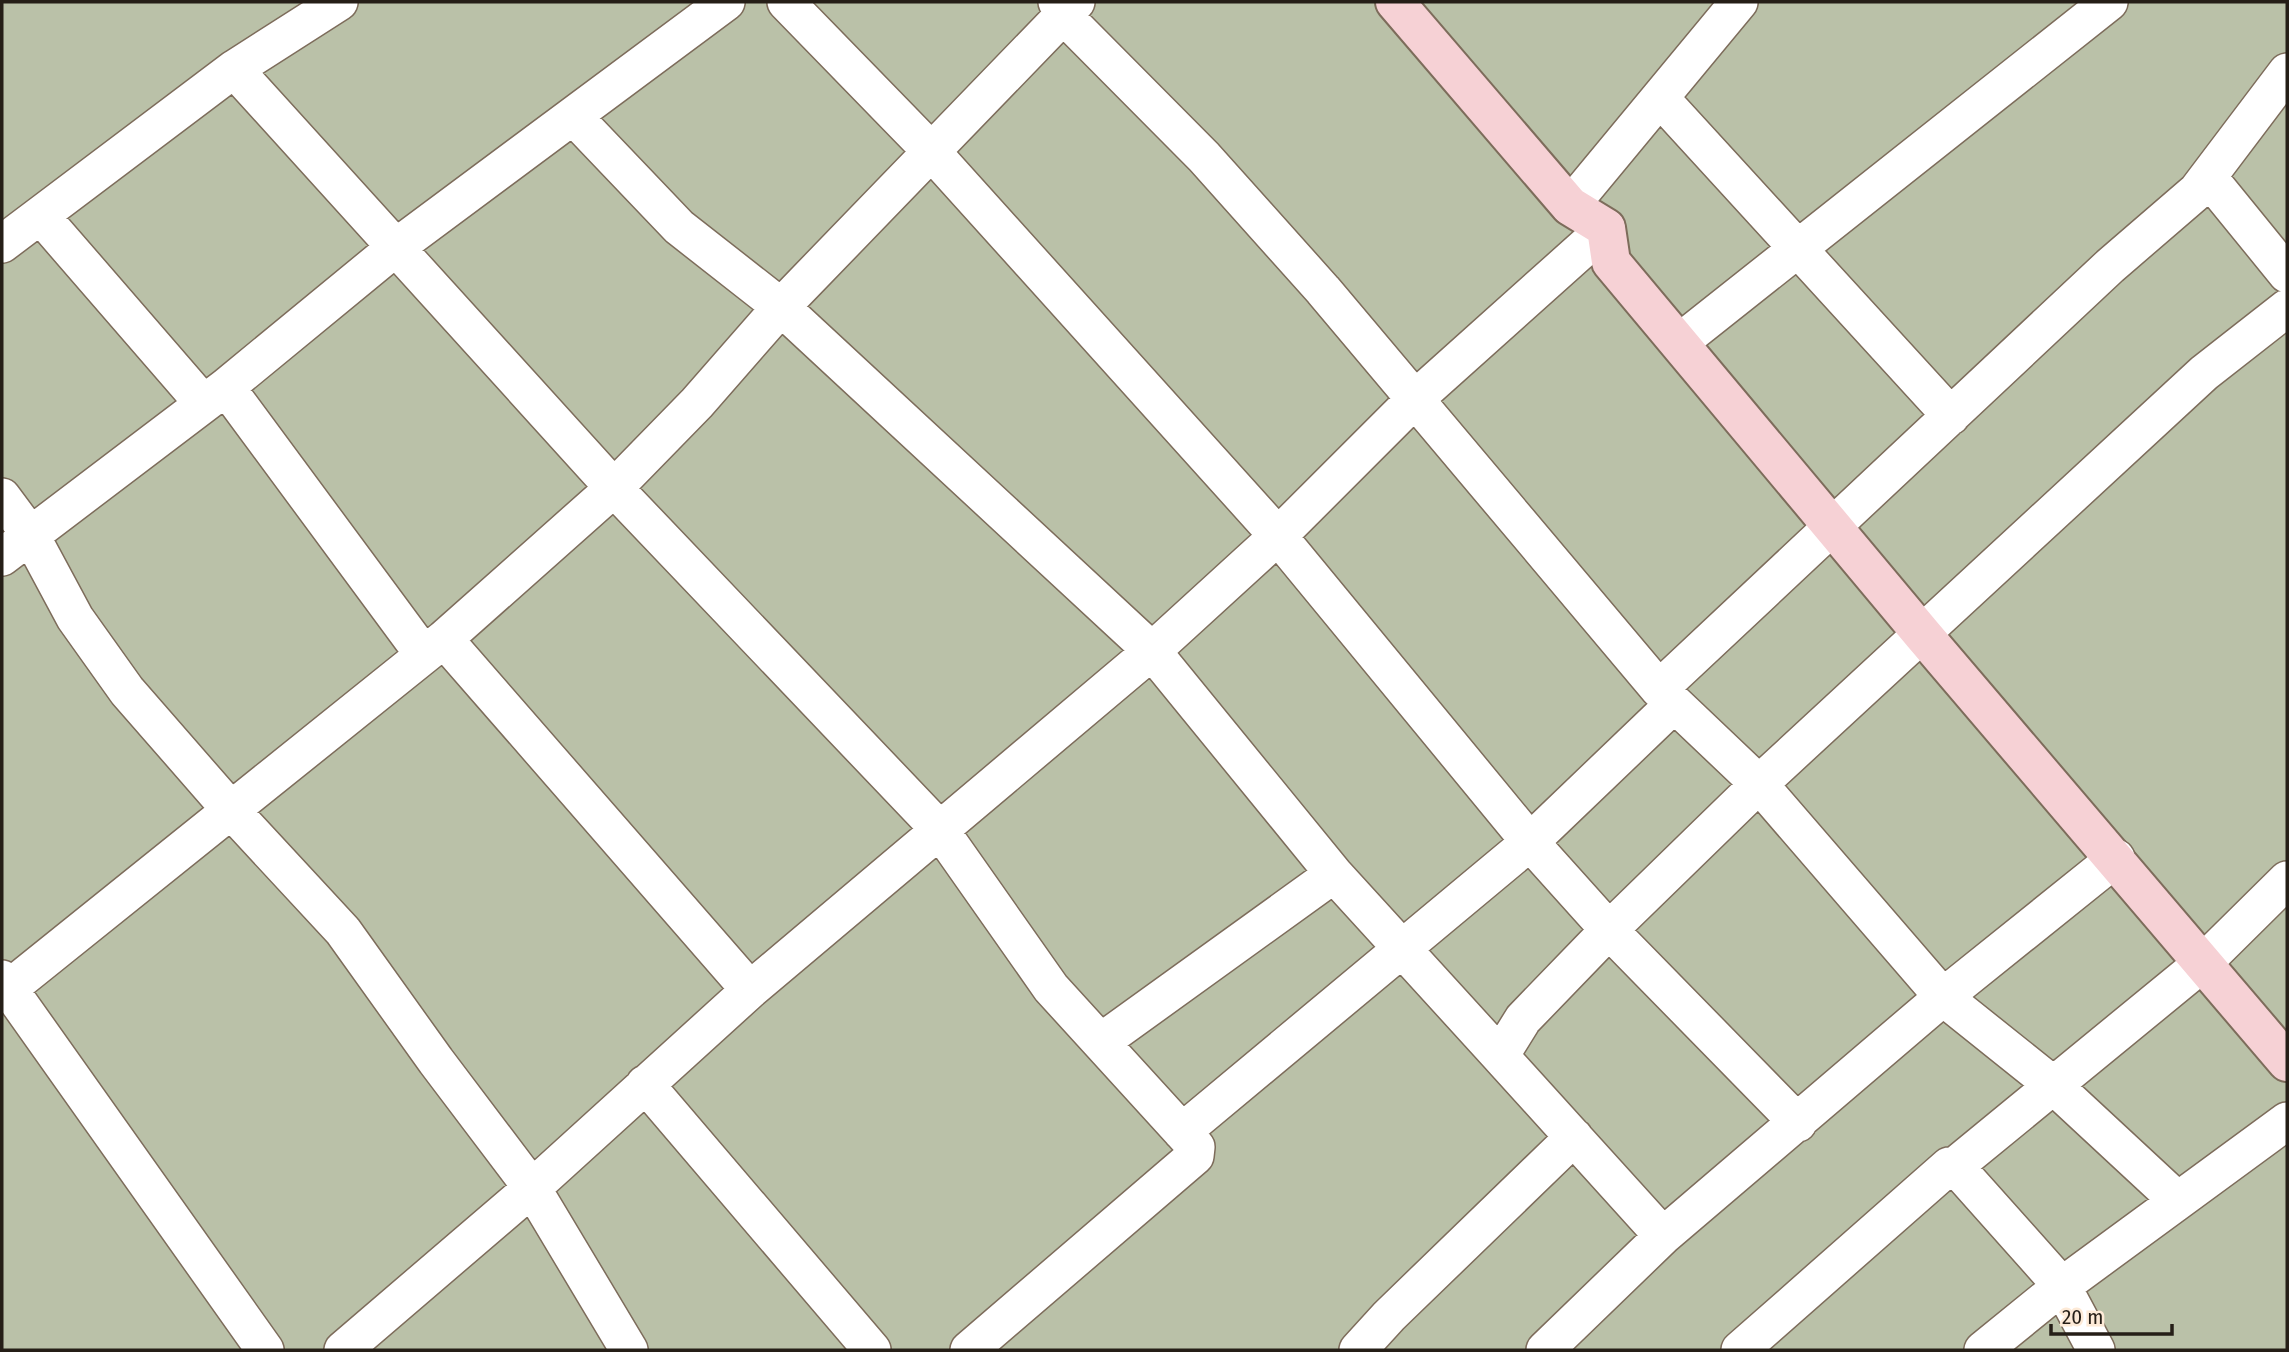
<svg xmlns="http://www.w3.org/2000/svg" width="2289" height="1352" viewBox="0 0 2289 1352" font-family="'Fira Sans Condensed',sans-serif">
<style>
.green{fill:#bac1a8}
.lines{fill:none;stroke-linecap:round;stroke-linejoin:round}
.street-casing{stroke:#7d6c5b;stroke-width:40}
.secondary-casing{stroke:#7d6c5b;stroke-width:42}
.street{stroke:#fff;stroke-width:37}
.secondary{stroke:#f6d1d5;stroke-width:38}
</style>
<rect width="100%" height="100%" fill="#f0ddca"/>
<path class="green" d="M2,2H2287V1350H2Z"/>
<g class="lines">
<g class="street-casing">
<path id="street" d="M786,2L930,150L1278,536L1530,842L1609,930L1798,1123
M1057,2L1063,15L1204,157L1323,290L1659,689L1759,784L1943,997L2053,1085L2178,1201
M234,69L339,2
M1660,98L1951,416
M574,117L679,227L781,307L1152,651L1334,874L1500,1056
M2208,177L2287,274
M1570,206L1739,2
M41,216L203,403
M2,244L234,69L614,488L940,830L1051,988L1196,1147L1195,1156L969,1350
M1680,342L2109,2
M226,387L424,655
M2,497L31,536L75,618L127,691L230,809L343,931L436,1061L532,1188L629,1350
M2,557L226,387L395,248L726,2
M444,639L750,990
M1659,689L2110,266L2197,191L2287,72
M2116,858L1943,997L1663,1236L1500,1056L1523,1019L1609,930L1759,784L2204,373L2287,308
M2,979L265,1350
M2,994L444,639L614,488L697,403L781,307L1076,2
M1101,1042L1334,874
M645,1084L872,1350
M1182,1132L1530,842L1674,704
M1955,1166L2205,961L2287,880
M343,1350L532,1188L750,990L1152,651L1278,536L1414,400L1606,228
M1358,1350L1389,1316L1574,1137
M1545,1350L1663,1236
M1740,1350L1949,1166H1955L2062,1286L2096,1350
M1983,1350L2062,1286L2287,1121"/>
</g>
<g class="secondary-casing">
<path id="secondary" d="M1395,2L1570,206L1606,228L1611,262L1923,635L2287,1062"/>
</g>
<use href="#street" class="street"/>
<use href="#secondary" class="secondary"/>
</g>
<rect width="2289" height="1352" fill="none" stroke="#251e17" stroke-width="7"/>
<path d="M2051 1324v10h121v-10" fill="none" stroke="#251e17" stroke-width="3.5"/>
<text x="2062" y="1324" font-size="21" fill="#251e17" stroke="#fdead7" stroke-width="5" paint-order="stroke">20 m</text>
</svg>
